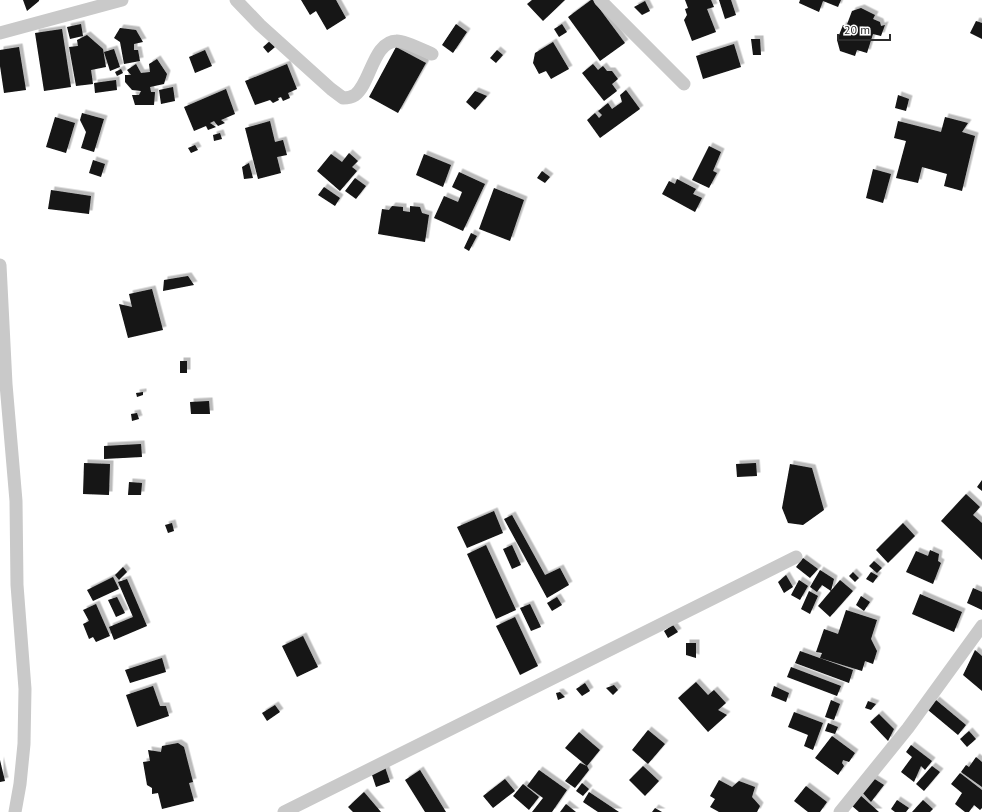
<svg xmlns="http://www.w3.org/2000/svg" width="982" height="812" viewBox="0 0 982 812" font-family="'PT Sans',sans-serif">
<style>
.building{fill:#131313;filter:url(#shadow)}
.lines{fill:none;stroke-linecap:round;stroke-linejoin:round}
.street{stroke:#c9c9c9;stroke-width:13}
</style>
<defs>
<filter id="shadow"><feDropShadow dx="3.5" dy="-3.5" stdDeviation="0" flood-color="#0004"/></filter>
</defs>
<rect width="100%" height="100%" fill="#fff"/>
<path class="building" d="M23,0H39V1L27,11Z
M301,0H336L346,18L327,30L316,11L310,15Z
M532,0H565L543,21L527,4Z
M591,0H593L625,43L600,61L568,17Z
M685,0H711L714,7L707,9L716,32L692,41L684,20L687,15L685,9L688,8Z
M719,0H731L736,15L725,19Z
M800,0H841L838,7L823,1L819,12L799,3Z
M645,1L650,11L642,15L634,7Z
M861,8L875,15L873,19L880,22L881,26L885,25L881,36L873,34L867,53L857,50L855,56L840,51L837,40L843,25L846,27L852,11Z
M976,21L982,23V39L970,33Z
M81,24L83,36L70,39L67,27Z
M456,24L467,32L453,53L442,45Z
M562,24L567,32L559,37L554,29Z
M120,28L136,30L143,42L134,44V50H138L140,61L124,64L120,42L114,38Z
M62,29L71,87L44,91L35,33Z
M87,35L103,49L106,67L91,70L93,84L76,86L69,47L78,46L77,40Z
M751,39H760L761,55H753Z
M270,41L275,47L268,53L263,47Z
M553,42L569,69L551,79L546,71L539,74L533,63L535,53Z
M734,44L741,67L703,79L696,56Z
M19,47L26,90L4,93L0,66V50Z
M396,47L426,63L398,113L369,97Z
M114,49L120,67L110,71L104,52Z
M205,50L212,66L195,73L189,57Z
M497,50L503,55L496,63L490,58Z
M157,59L167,74L164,84L150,87L151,92H155L154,105H135L132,95H139L141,91L132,90L125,82V75H131L127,70L136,64L141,73L150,72L149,64Z
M287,64L297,89L288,93L290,98L283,101L281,97L278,98L279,100L273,103L270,100L255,105L245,81Z
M593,64L598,70L603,66L607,71H612L618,79L612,84L617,91L604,101L582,73Z
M121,69L123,73L117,76L115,72Z
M116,80L117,90L95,93L94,83Z
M173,87L175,101L161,104L159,90Z
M226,89L235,114L221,120L225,123L218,126L214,121L210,123L216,127L208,130L206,126L194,131L184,107Z
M626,90L640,109L600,138L587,120L595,113L599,118L602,115L598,111L608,103L612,109L622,102L620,95Z
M475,91L487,96L475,110L466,102Z
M898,95L909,99L906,111L895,108Z
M82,113L104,119L94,152L81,148L86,132L80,120Z
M55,117L75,123L66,153L46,147Z
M945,117L968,123L962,132L975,136L962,191L944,186L947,174L922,167L918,183L896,178L906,141L894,138L898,121L941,132Z
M270,121L275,142L283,140L287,155L277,157L281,173L258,179L245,128Z
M220,133L222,139L214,141L213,135Z
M195,145L198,150L191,153L188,148Z
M709,146L721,152L713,171L717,173L709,188L692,180Z
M349,153L358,161L352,167L357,171L340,191L317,171L331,154L342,162Z
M424,154L451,165L443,187L416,175Z
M93,160L105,164L101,177L89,173Z
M249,163L253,178L244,179L242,167Z
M873,169L891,174L883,203L866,198Z
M542,171L550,177L545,183L537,178Z
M459,172L485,184L463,231L434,218L444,196L458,202L462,192L452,187Z
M355,178L366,186L356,199L345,191Z
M677,179L696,189L693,194L702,198L695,212L662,194L669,181L675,184Z
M324,187L340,198L335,206L318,195Z
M494,188L524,200L510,241L479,229Z
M51,190L91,196L89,214L48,209Z
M392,206L403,207V211L410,212V206L420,207L422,213L429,215L425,242L378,234L382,209L389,210Z
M471,233L477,236L469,251L464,248Z
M188,276L194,285L163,291L164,280Z
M152,289L163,330L128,338L119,304L132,307L129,294Z
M180,361H187V373H180Z
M143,392V395L137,397L136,393Z
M209,401L210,414H191L190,402Z
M137,413L139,419L132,421L131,414Z
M141,444L142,457L104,459V446Z
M84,463L110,464L109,495L83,494Z
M756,463L757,476L737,477L736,464Z
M790,464L812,468L824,510L803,525L788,523L782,508Z
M982,480V491L977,487Z
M129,482L142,483L141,495H128Z
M966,494L980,507L973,515L982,523V560L941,521Z
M494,511L503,533L467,548L457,527Z
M512,515L545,575L560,568L569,585L547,598L504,519Z
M172,523L174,531L168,533L165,525Z
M903,523L915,536L888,563L876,550Z
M486,545L516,610L496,619L467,554Z
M512,545L521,565L512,569L503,549Z
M930,550L939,554L938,561L941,563L933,584L906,572L916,551L928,556Z
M803,558L818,569L810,578L796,567Z
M874,561L882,568L877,573L869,566Z
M123,567L127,572L119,580L115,575Z
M820,570L834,579L831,591L822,585L817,592L810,587Z
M853,572L859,578L855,582L849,576Z
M871,572L878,576L873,583L866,579Z
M786,575L793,587L784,593L778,582Z
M113,577L119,589L93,601L87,590Z
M127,579L147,626L114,640L109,627L133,617L118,582Z
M799,580L808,586L800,600L791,595Z
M840,580L853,591L830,617L818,606Z
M973,588L982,592V610L967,603Z
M809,591L818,596L810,614L801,609Z
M920,594L962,612L954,632L912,614Z
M861,596L870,602L864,611L856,605Z
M117,597L125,613L116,617L108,600Z
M557,597L562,605L552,611L547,603Z
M96,604L110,636L96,642L93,637L89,639L83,624L89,621L83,610Z
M530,604L541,627L531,631L520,608Z
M846,610L877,620L871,639L877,651L873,664L865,661L862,671L820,658L822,653L816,652L824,629L838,634Z
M515,617L538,666L520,675L496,626Z
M673,625L678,632L668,638L664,631Z
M303,636L318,667L297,677L282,646Z
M686,643H696V658L686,655Z
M975,650L982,656V691L963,675Z
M800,651L853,670L849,683L795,663Z
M162,658L166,672L130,683L125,670Z
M791,667L841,686L837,696L787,677Z
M696,682L708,695L714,690L726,703L718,710L727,715L708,732L678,698Z
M585,683L590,691L582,696L576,689Z
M614,685L618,690L613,695L606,688Z
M153,686L160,706H166L169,716L137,727L126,695Z
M774,686L789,693L786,702L771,696Z
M560,692L565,697L558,700L556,693Z
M831,700L840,704L834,720L825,717Z
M936,700L966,725L958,735L928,710Z
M868,701L876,704L871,710L865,708Z
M275,705L280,712L267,721L262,713Z
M794,712L823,723L813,750L804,746L808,735L788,727Z
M879,714L894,729L888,741L870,722Z
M828,723L838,727L835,734L825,731Z
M648,730L665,744L648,764L632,750Z
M969,731L976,739L967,747L960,739Z
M579,732L600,750L587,766L565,748Z
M832,736L855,753L849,762L843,760L842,763L844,766L838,775L815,758Z
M178,743L184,747L193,782L189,783L194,801L162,809L158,793L152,794V788L147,785L143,762L150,761L148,750L161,752L162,746Z
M911,745L932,761L925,770L921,766L914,782L901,772L912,757L906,752Z
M976,757L982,762V787L961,772L966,765L969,767Z
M0,760L5,781L0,782Z
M580,763L587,766L589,770L575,788L565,781Z
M643,766L659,781L645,796L629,780Z
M932,766L940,772L924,791L916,784Z
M385,767L390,782L376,787L372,775Z
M420,770L446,812H425L405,780Z
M539,770L567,790L552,812H532L543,798L527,786Z
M960,773L982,790V808L980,810L974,805L969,812H965L955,804L962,793L951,784Z
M873,778L884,785L871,802L861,791Z
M505,779L515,791L493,808L483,796Z
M719,780L732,787L739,781L755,787L752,797L760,806L757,812H719L710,807L715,799L710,796Z
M582,783L589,789L583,796L576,791Z
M523,784L539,797L529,810L513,796Z
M806,786L827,802L820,812H808L794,801Z
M364,792L381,812H353L348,807Z
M589,792L619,812H598L583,802Z
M860,795L879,812H859L851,805Z
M897,800L909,808L906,812H895L891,809Z
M923,800L933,809L930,812H912Z
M566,804L576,812H560Z
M655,808L662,812H652Z"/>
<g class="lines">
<path class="street" d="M236,0L260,25L331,89L343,98C347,98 352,97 355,95C371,83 373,41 397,41C403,40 425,51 432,54
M600,0L684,84
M0,33L122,0
M0,265L6,384L16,501L17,585L25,689L24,744L20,784L15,812
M284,812L796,557
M840,812L908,728L982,626"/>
</g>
<path d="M838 34v6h52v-6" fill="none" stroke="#2c2c2c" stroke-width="2"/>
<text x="844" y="34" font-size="12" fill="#2c2c2c" stroke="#ffffff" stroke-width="3" paint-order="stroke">20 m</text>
</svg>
